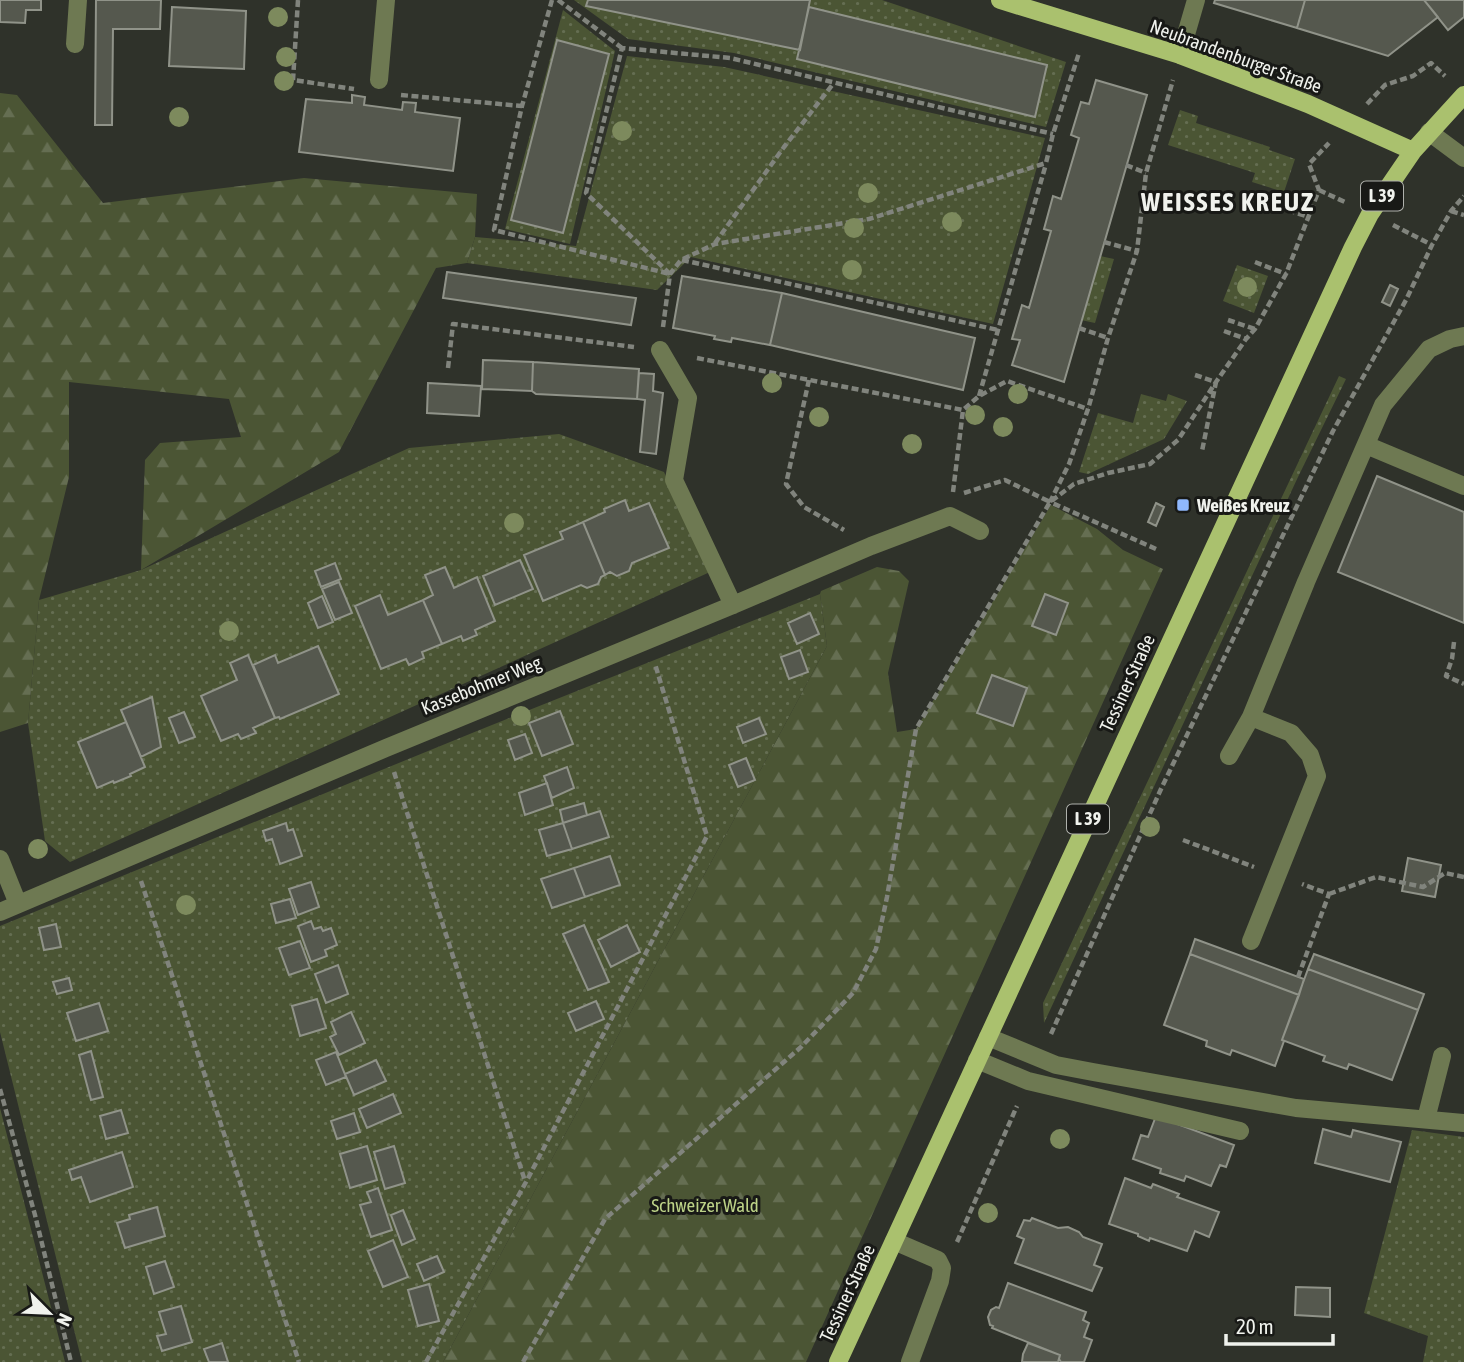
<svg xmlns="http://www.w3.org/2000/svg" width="1464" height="1362" viewBox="0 0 1464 1362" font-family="'Asap Condensed',sans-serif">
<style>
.grass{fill:url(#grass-dots)}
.forest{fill:url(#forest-firs)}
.building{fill:#55584e;stroke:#909389;stroke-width:2}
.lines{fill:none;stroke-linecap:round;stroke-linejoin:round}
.path{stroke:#81847d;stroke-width:4.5;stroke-dasharray:7 3.5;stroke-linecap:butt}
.minor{stroke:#6e7952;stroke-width:18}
.major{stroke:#aac16e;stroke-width:18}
.tree{fill:#7d8a5d}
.poi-dot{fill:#8fb8fd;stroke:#181916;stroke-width:2.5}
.labels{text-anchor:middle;stroke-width:6;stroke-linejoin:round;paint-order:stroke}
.shield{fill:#181916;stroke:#afb1ac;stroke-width:2}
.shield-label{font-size:18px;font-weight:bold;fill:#f0f2ed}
.street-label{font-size:19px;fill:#f0f2ed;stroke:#181916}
.poi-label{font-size:19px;font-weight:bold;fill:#f0f2ed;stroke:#181916;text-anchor:start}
.park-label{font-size:19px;fill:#bcd287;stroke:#181916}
.district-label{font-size:26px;font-weight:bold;letter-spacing:2px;fill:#f0f2ed;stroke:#181916}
</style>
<defs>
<pattern id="grass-dots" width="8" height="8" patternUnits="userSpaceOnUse" patternTransform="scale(1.75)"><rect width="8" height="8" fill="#4b5534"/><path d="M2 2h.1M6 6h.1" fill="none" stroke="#656e52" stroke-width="1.8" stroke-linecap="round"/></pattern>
<pattern id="forest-firs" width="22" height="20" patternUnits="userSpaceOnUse" patternTransform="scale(1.75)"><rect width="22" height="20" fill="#4b5534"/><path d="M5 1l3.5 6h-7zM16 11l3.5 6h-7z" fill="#656e52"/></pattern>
</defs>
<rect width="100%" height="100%" fill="#2f322a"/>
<path class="grass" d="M574,0H882L1066,62L1046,127L734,53L628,39Z
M563,10L615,51L570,244L505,229Z
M627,56L724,67L1045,138L993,324L691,257L657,290L467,263L475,237L576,246Z
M1180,110L1198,116L1196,123L1270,147L1269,150L1295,159L1284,192L1252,182L1255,173L1168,145Z
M1100,256L1114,259L1095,323L1081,320Z
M1237,265L1268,276L1254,313L1223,301Z
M1339,376L1346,379L1298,477L1044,1023L1043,1003Z
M1141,394L1166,401L1168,394L1187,401L1164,439L1088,474L1079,472L1098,413L1133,423Z
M559,434L664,472L710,572L70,862L45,841L28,723L39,600L141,570L409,448Z
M820,594L827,646L443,1362H82L0,1032V926L477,731Z
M0,1108L65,1362H0Z
M1412,1130L1464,1137V1362H1423L1428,1336L1364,1313Z"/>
<path class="forest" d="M0,93L17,95L103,203L304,178L477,194L475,237L467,263L436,268L339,452L141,570L145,460L160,443L241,437L229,399L69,382V477L39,600L28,723L0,732Z
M1051,505L1097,529L1123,550L1163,569L806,1362H443L827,646L820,594L821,591L877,567L899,571L909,581L888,673L897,732L916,729Z"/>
<path class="building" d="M0,0H41V10H26L25,23L0,22Z
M96,0H161L160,29H113L112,125H95Z
M588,0H810L800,50L586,6Z
M1215,0H1305L1297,28L1214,3Z
M1305,0H1424L1438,17L1388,56L1297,28Z
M1424,0H1464V17L1448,30Z
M172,7L246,11L244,69L169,66Z
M809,7L1047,65L1035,117L797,59Z
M557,40L609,54L563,233L511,220Z
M1096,80L1147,95L1064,382L1012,365L1020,340L1012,339L1022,305L1029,308L1051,231L1044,229L1053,196L1061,199L1079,138L1071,135L1081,102L1089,104Z
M352,95L365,97L364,105L402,110L403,102L416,103L415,112L460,118L453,171L299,152L306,99L352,103Z
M447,272L636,298L631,325L443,298Z
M682,276L782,293L770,345L732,338L731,342L714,339L715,336L673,328Z
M1390,285L1398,289L1390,306L1382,302Z
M782,293L975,338L963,390L770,345Z
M483,360L533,362L532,391L482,389Z
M533,362L639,369L637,399L536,394L532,391Z
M639,373L654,374L653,391L663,393L656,454L640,452L645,400L637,399Z
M428,383L481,386L479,416L427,413Z
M1377,476L1464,512V623L1338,572Z
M625,500L629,511L649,503L669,548L632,563L629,571L617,576L610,572L605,575L583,522L605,512L604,509Z
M1156,503L1164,507L1156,526L1148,522Z
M583,522L605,575L601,577L598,584L587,588L581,585L543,601L524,555L563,539L560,532Z
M520,560L533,589L495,605L483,576Z
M335,563L341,579L321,587L315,571Z
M445,567L454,588L477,577L495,621L475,630L477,635L463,641L461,636L442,644L423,600L433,595L425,575Z
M339,582L352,613L335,620L322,589Z
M1045,594L1068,603L1056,635L1032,626Z
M380,595L388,615L423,600L442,644L422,652L424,658L409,665L406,659L381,669L355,606Z
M322,596L333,622L318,628L308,603Z
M810,613L819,634L797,644L788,623Z
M318,646L339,694L280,719L279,717L275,718L253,665L275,655L278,663Z
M800,650L808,672L789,679L781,657Z
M248,655L275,718L253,728L256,733L241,739L238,734L221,741L201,696L237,680L230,663Z
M992,675L1027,688L1013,726L977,713Z
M152,697L161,747L141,757L121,710Z
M560,711L573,744L542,756L529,723Z
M184,712L195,737L179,743L169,718Z
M759,718L766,734L743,743L737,727Z
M126,722L145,767L130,774L131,776L114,783L113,781L97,788L78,742Z
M525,734L532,753L515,760L508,740Z
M746,758L755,780L738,787L729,765Z
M567,767L574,788L552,798L544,776Z
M547,783L553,805L525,815L519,793Z
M584,803L587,815L563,823L560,810Z
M600,811L609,837L572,849L563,823Z
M286,823L288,831L293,829L302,856L280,864L272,839L266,841L263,831Z
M563,823L572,849L547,856L539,830Z
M610,856L620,885L585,897L574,868Z
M1408,858L1441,865L1435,897L1402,891Z
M574,868L585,897L552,908L541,879Z
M311,882L319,907L298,915L289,889Z
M290,899L296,918L276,923L271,904Z
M311,921L314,929L321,927L323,931L331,928L337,945L325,950L327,956L311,962L298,926Z
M56,924L61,947L44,950L39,928Z
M584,925L609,982L588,990L563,934Z
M627,925L640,952L611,967L598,940Z
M1195,939L1304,979L1299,995L1190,954Z
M300,941L310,968L289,975L279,948Z
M1190,954L1299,995L1282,1040L1284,1041L1275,1066L1232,1050L1230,1055L1206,1046L1207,1041L1164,1025Z
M1314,954L1424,994L1418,1010L1308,969Z
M338,965L348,994L326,1003L315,974Z
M1308,969L1418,1010L1392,1080L1349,1064L1347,1069L1323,1061L1325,1056L1282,1040Z
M69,978L72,990L57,994L53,982Z
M317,999L326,1028L300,1036L292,1006Z
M596,1001L604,1019L576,1031L568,1013Z
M99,1003L108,1031L76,1041L67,1013Z
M351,1012L365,1043L339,1055L330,1037L336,1034L331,1022Z
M91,1051L103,1097L91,1100L79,1055Z
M336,1052L346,1077L326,1085L316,1060Z
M376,1060L386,1081L354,1095L345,1074Z
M393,1094L401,1113L367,1128L359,1109Z
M121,1110L128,1133L106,1139L100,1116Z
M354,1113L360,1132L337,1139L331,1121Z
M1156,1116L1234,1145L1226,1167L1220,1165L1211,1186L1186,1176L1184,1181L1160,1173L1161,1169L1133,1159L1141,1135L1148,1137Z
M1323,1129L1351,1137L1353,1130L1401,1142L1390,1182L1315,1163Z
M367,1146L377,1180L350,1188L340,1154Z
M394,1146L405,1183L385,1189L374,1152Z
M122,1152L133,1187L90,1202L81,1177L72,1180L69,1170Z
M1125,1178L1151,1188L1153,1184L1179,1194L1177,1197L1219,1212L1209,1237L1195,1231L1187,1251L1150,1238L1149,1241L1138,1236V1234L1109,1224Z
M378,1188L392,1230L371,1237L360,1205L371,1202L367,1192Z
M157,1207L165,1236L125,1248L117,1223L130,1219L129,1215Z
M403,1210L415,1239L402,1245L391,1215Z
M1032,1218L1058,1228L1068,1227L1079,1232L1083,1237L1102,1244L1094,1265L1102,1268L1092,1291L1015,1263L1024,1239L1017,1236L1024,1220L1030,1221Z
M393,1240L408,1277L383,1287L368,1251Z
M437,1256L444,1272L424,1281L417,1264Z
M165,1261L174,1287L154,1294L146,1267Z
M1008,1283L1086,1312L1083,1320L1089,1323L1084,1337L1092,1340L1084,1362H1061L1059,1359L1060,1355L992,1328L993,1326L990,1325L988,1317L991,1310L996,1307L999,1308Z
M429,1284L439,1321L418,1326L408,1290Z
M1296,1287L1330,1288V1317L1295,1315Z
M181,1306L192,1342L162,1351L157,1336L166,1334L159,1312Z
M222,1343L228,1362H209L204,1349Z
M1028,1343L1060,1355L1058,1362H1022L1023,1354Z"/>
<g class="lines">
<path class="path" d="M298,0L293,80L354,89
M552,0L522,106L494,230L670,274
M558,0L622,48
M401,95L522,106
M1367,104L1385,85L1413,76L1431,63L1445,76
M1126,165L1146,173
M1319,190L1347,203
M1268,204L1309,217
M1451,211L1464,215
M1393,225L1432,245
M1104,242L1137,251
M715,243L784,147L833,84
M682,260L998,330
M1255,262L1286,274
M670,274L586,193L622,48L730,58L1053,134
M1228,320L1255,329
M663,327L670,274L681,260L715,244L869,219L1046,163L1053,134L1079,53
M1079,328L1108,338
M1224,331L1246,339
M697,358L963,410L979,396L1007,381L1088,409
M448,368L453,324L634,347
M1195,375L1216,382L1202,451
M809,380L786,484L804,507L844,530
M979,396L1046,164
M953,492L963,410
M964,493L1005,480L1050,502
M1156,549L1050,502L1069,464L1088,409L1108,338L1137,251L1146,173L1173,80
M1454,642L1452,659L1446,676L1464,684
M394,772L525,1181
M1183,840L1254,867
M141,881L299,1362
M1329,894L1376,877L1423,887L1445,873L1464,877
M1298,977L1329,894L1302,884
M1051,1034L1161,789L1333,431L1406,300L1432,245L1451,211L1464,196
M0,1089L35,1215L71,1362
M957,1242L1017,1106
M426,1362L526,1182L707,836L655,664
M523,1362L605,1219L801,1047L853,993L876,949L887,897L916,729L1050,502L1074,484L1108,473L1150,464L1178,440L1216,382L1246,339L1255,329L1286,274L1319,190L1309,164L1329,143"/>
<path class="minor" d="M75,44L78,0
M1180,55L1196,0
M379,80L386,0
M1429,132L1464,158
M660,350L688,398L674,480L733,605
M1366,445L1464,486
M1229,756L1251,717L1306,582L1383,405L1429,349L1450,339L1464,336
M0,859L18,904
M0,912L386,748L733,605L871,546L950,516L980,531
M1251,941L1317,776L1310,755L1291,733L1251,717
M988,1037L1056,1065L1093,1072L1296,1108L1464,1123
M977,1060L1028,1081L1240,1131
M1426,1119L1442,1056
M894,1241L938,1260L942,1268L940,1281L910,1362"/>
<path class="major" d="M1000,0L1180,55L1308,104L1413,151
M838,1362L1353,247L1370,214L1413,151L1464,95"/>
</g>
<g class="tree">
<circle cx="278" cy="17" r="10"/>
<circle cx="286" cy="57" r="10"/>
<circle cx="284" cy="81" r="10"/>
<circle cx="179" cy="117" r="10"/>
<circle cx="622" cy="131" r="10"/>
<circle cx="868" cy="193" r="10"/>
<circle cx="952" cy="222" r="10"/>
<circle cx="854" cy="228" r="10"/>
<circle cx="852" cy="270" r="10"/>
<circle cx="1247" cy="287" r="10"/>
<circle cx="772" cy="383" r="10"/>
<circle cx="1018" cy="394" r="10"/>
<circle cx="975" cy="415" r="10"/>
<circle cx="819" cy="417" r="10"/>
<circle cx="1003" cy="427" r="10"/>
<circle cx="912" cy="444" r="10"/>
<circle cx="514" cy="523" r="10"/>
<circle cx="229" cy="631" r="10"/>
<circle cx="521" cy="716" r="10"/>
<circle cx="1150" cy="827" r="10"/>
<circle cx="38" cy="849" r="10"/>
<circle cx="186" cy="905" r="10"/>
<circle cx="1060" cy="1139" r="10"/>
<circle cx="988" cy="1213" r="10"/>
</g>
<rect class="poi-dot" x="1176" y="498" width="14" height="14" rx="3.5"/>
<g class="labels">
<g class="shield">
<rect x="1361" y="181.5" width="42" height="29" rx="5"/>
<rect x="1067" y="804.5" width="42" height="29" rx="5"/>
</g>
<g class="shield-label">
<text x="1382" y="202">L 39</text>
<text x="1088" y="825">L 39</text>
</g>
<g class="street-label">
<text transform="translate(1236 56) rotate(20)" y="7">Neubrandenburger Straße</text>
<text transform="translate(1127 683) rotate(-65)" y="7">Tessiner Straße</text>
<text transform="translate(481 685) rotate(-22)" y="7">Kassebohmer Weg</text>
<text transform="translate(847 1293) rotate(-65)" y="7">Tessiner Straße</text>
</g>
<g class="poi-label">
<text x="1197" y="512">Weißes Kreuz</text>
</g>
<g class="park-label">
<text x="705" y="1212">Schweizer Wald</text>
</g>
<g class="district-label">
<text x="1228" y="211">WEISSES KREUZ</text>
</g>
</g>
<g transform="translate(49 1313) rotate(114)" stroke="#181916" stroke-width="5" paint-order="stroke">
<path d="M0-5L12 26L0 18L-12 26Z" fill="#f0f2ed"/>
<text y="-10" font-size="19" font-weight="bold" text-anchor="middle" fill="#f0f2ed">N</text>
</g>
<path d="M1226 1334v10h107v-10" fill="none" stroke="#f0f2ed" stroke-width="3.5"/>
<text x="1236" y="1334" font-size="21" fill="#f0f2ed" stroke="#181916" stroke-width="5" paint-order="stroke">20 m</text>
</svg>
